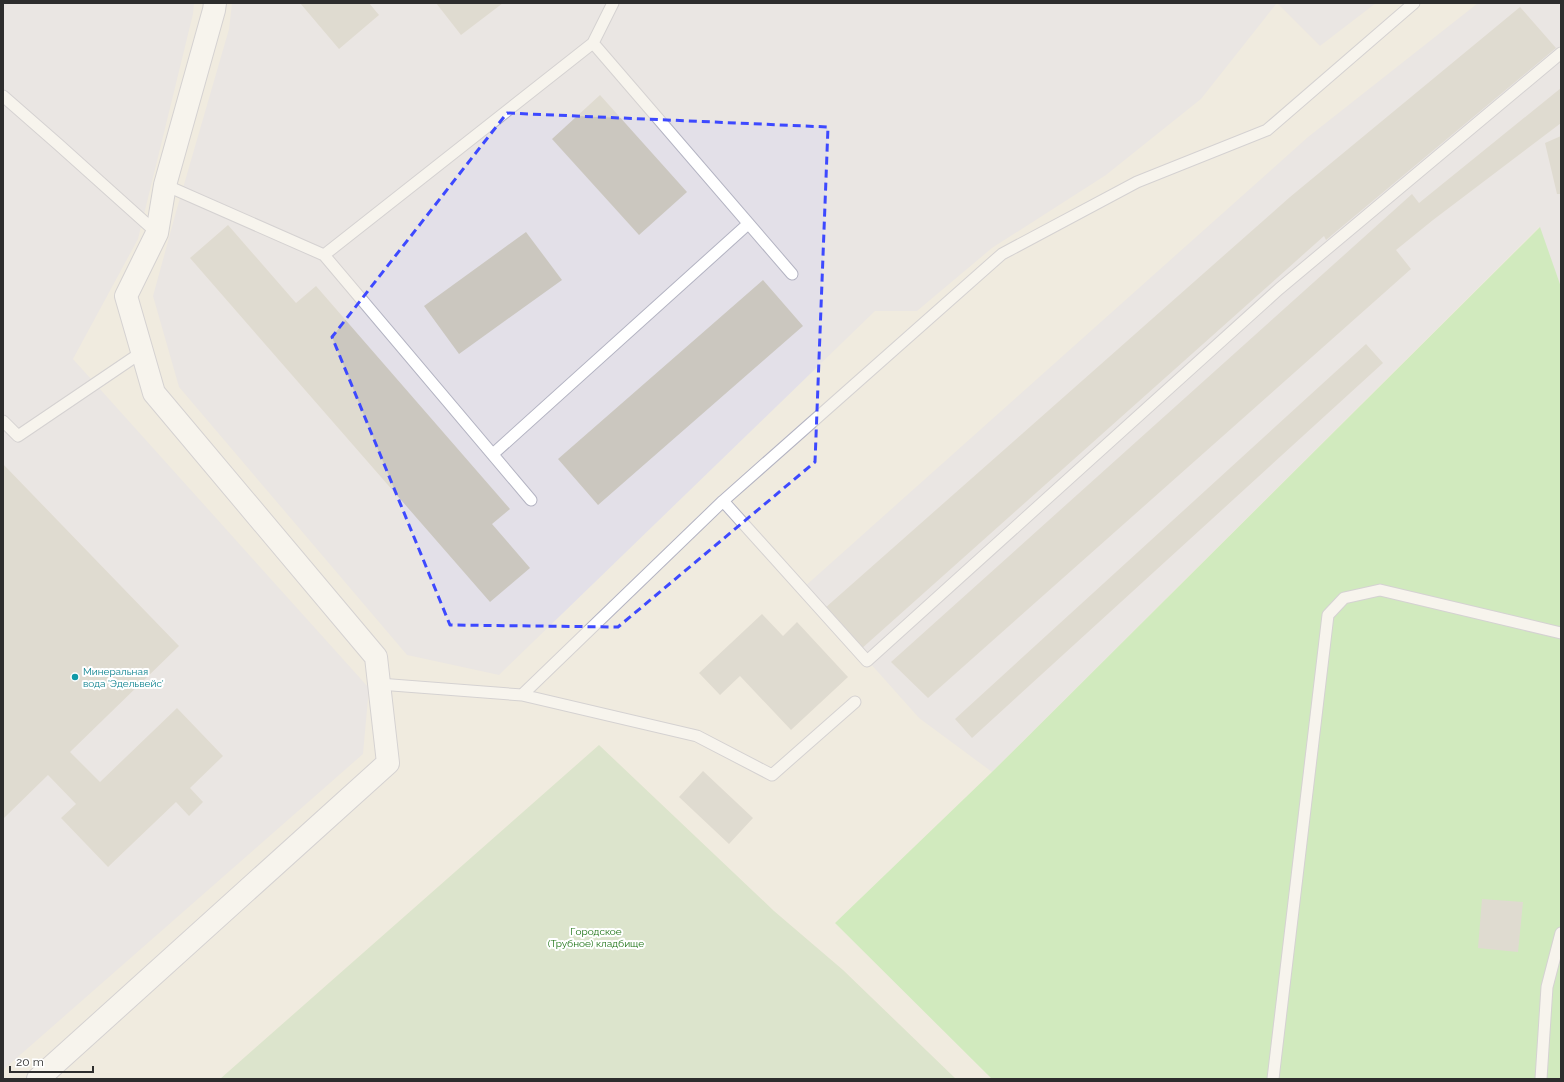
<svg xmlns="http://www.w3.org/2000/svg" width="1564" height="1082" viewBox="0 0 1564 1082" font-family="Raleway,sans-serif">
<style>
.industrial{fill:#e3e0e8}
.green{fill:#aae998}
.cemetery{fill:#c3dbb5}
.building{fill:#cbc7bf}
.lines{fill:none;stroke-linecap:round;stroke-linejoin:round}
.service-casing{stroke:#b3b3c2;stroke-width:13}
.minor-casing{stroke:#b3b3c2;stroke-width:24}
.service{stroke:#fff;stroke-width:11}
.minor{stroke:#fff;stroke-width:22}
.marked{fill:none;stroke:#3d49ff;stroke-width:3;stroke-dasharray:8 5;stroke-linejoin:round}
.culture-dot{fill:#0f9aa8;stroke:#fff;stroke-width:1.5}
.labels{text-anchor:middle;stroke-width:4;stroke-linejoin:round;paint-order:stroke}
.culture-label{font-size:10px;fill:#0d838f;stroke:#fff;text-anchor:start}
.park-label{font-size:10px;fill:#1d7315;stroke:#fff}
</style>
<rect width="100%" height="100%" fill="#f0ebdf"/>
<path class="industrial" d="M3,3H194L193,14L138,239L73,359L369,688L363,754L3,1070Z
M232,3H1376L1320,46L1277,3L1201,99L1106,175L992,248L917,311H875L499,675L407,655L179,387L153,296L176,212L229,29Z
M1478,3H1561V287L1539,227L992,772L919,718L803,588L1308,137Z"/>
<path class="green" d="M1540,227L1561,287V1079H992L835,923L992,772Z"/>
<path class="cemetery" d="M599,745L774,911L843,970L956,1079H220Z"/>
<path class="building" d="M300,3H369L379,15L339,49Z
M436,3H503L461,35Z
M1520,7L1556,48L1326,240L1324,236L860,650L825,608L1290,197Z
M1561,88V123L1433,220L1396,250L1411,269L928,698L891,662L1412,194L1419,203Z
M600,95L687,192L639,235L552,139Z
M1561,136V194H1557L1545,143Z
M228,225L296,303L316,286L510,509L492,524L530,568L490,602L190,258Z
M526,232L562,280L459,354L424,306Z
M763,280L803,326L598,505L558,459Z
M1366,344L1383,363L972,738L955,719Z
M3,464L179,646L70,752L100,782L177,708L223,756L190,788L203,802L189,816L176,802L108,867L61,818L76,804L48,775L3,819Z
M762,614L783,636L797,622L848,677L791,730L740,676L720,695L699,673Z
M703,771L753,818L729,844L679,797Z
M1482,899L1523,902L1518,952L1478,948Z"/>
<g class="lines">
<g class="service-casing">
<path id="service" d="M593,43L792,274
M3,96L59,145L157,233
M165,185L324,255L531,500
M324,255L593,43L613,3
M3,421L18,436L142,352
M493,454L748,224
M723,501L867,661L1279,289L1561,53
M379,684L522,695L723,501L1002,254L1137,182L1267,130L1414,3
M522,695L697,736L772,775L855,702
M1273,1079L1328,615L1344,598L1380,590L1561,633
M1541,1079L1547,987L1561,933"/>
</g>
<g class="minor-casing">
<path id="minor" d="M38,1079L388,763L376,657L154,393L126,296L157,233L165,185L214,10L215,3"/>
</g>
<use href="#service" class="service"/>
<use href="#minor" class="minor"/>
</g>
<path d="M0 0H1564V1082H0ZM507,113L828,127L815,462L618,627L450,625L332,337Z" fill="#f0ebdf" fill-opacity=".55" fill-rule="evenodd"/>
<path class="marked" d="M507,113L828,127L815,462L618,627L450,625L332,337Z"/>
<circle class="culture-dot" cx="75" cy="677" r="4"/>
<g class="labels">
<g class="culture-label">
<text x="83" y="675">Минеральная<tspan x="83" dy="12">вода 'Эдельвейс'</tspan></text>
</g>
<g class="park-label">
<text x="596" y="935">Городское<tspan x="596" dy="12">(Трубное) кладбище</tspan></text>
</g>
</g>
<rect width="1564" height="1082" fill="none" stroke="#2d2d2d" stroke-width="8"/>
<path d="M10 1066v6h83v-6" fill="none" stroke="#2d2d2d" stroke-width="2"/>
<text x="16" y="1066" font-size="12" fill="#2d2d2d" stroke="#ffffff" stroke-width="3" paint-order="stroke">20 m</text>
</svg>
